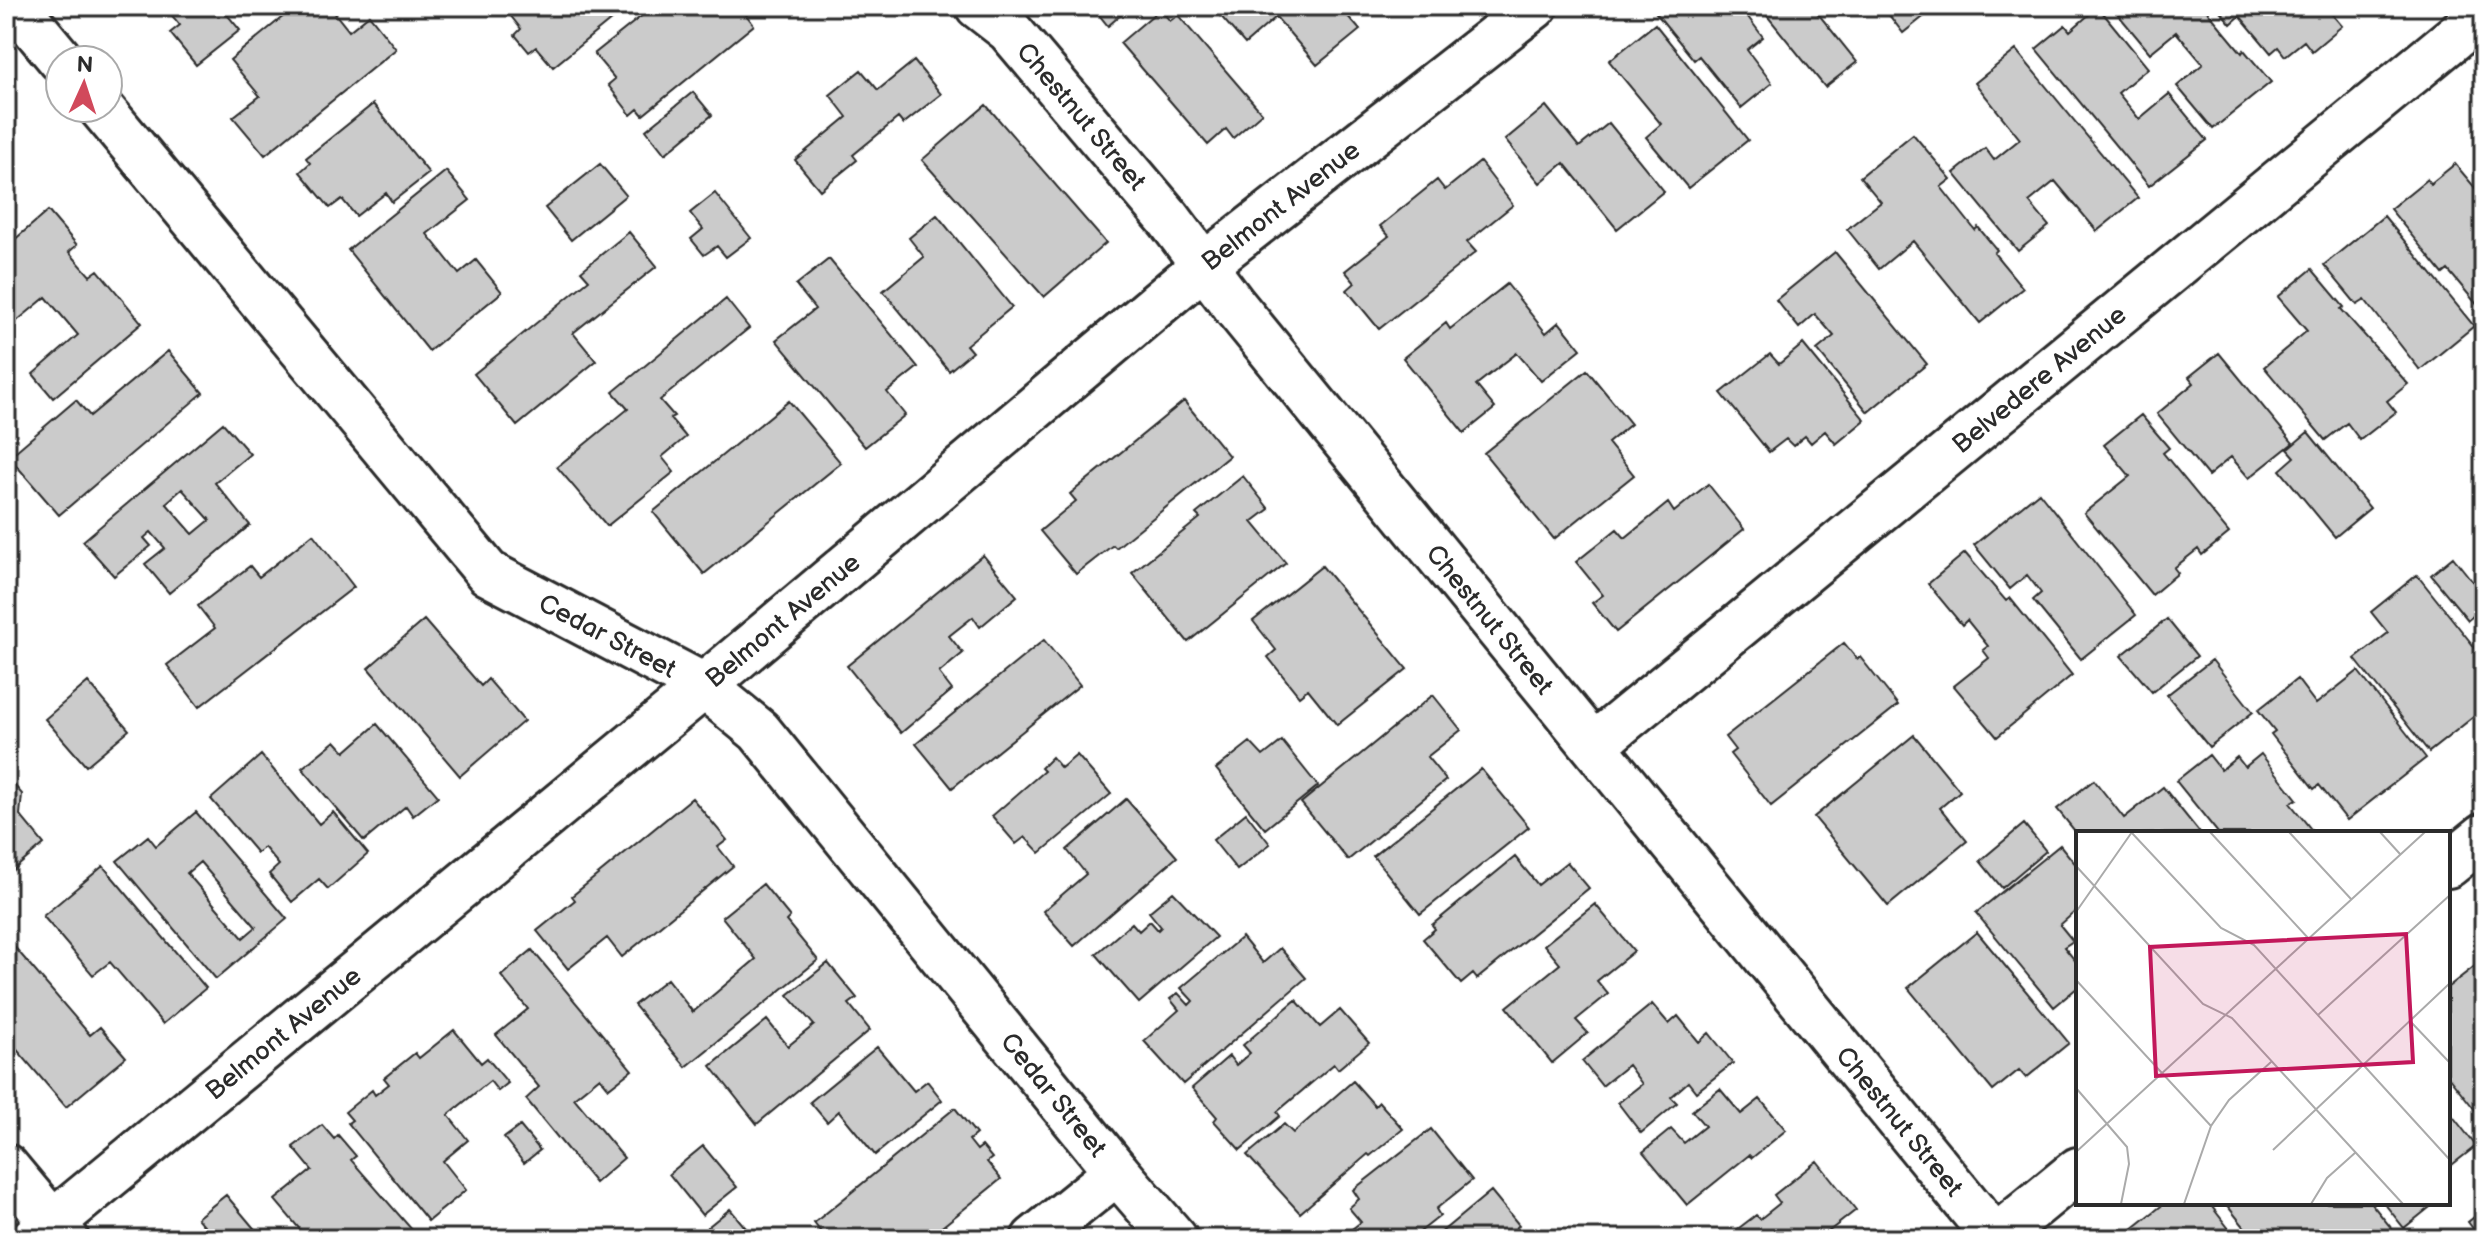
<svg xmlns="http://www.w3.org/2000/svg" width="2490" height="1245" viewBox="0 0 2490 1245" font-family="'Balsamiq Sans',sans-serif">
<style>
.building{fill:#cbcbcb;stroke:#2b2b2b;stroke-width:2;fill-rule:evenodd}
.lines{fill:none;stroke-linecap:round;stroke-linejoin:round}
.minor-casing{stroke:#2b2b2b;stroke-width:50}
.minor{stroke:#fff;stroke-width:44}
.labels{text-anchor:middle;stroke-width:8;stroke-linejoin:round;paint-order:stroke}
.street-label{font-size:26px;fill:#2b2b2b;stroke:#fff}
.inset-road{fill:none;stroke:#aaa;stroke-width:2}
.view{fill:#c2185b;fill-opacity:0.15;stroke:#c2185b;stroke-width:4}
.inset-edge{fill:none;stroke:#2b2b2b;stroke-width:4}
</style>
<rect width="100%" height="100%" fill="#fff"/>
<filter id="ink" filterUnits="userSpaceOnUse"><feTurbulence type="fractalNoise" baseFrequency=".0125" numOctaves="2"/><feDisplacementMap in="SourceGraphic" scale="16" xChannelSelector="R" yChannelSelector="G"/><feConvolveMatrix kernelMatrix="1 2 1 2 8 2 1 2 1" color-interpolation-filters="sRGB"/></filter>
<g filter="url(#ink)">
<path class="building" d="M164,6H220L240,30L196,65L170,33L180,25Z
M296,6H329L349,31L369,15L396,49L265,155L233,117L260,96L230,60Z
M521,6H628L553,67L536,47L529,52L515,35L521,29L510,15Z
M654,6H700L701,8L704,6H739L754,25L643,115L638,109L631,115L608,85L615,79L594,54Z
M1092,6H1131L1108,26Z
M1212,6H1339L1360,30L1317,65L1276,17L1245,44Z
M1664,6H1812L1857,62L1825,87L1760,7L1748,17L1763,37L1747,50L1772,83L1741,108L1699,56L1694,60L1656,13Z
M1882,6H1937L1903,33Z
M2111,6H2203L2242,53L2244,50L2271,82L2213,129L2177,86L2203,64L2176,32L2150,53Z
M2216,6H2325L2342,26L2312,51L2304,41L2285,56L2278,47L2271,53L2240,16L2231,24Z
M2098,7L2148,68L2118,93L2139,119L2169,94L2207,140L2149,186L2036,49L2065,25L2070,31Z
M1160,9L1170,21L1178,15L1262,113L1233,138L1226,129L1208,145L1120,43Z
M1655,24L1748,140L1688,188L1646,137L1661,124L1609,61Z
M2016,50L2138,198L2097,231L2055,181L2029,202L2049,226L2018,251L1954,173L1985,148L1994,160L2020,139L1975,83Z
M914,61L941,94L903,124L898,118L853,155L857,160L820,190L795,160L847,117L830,95L861,70L878,90Z
M693,92L712,115L665,154L646,130Z
M373,104L429,173L392,202L386,193L356,216L342,199L330,208L300,172L310,163L306,158Z
M986,105L1106,243L1044,297L922,160Z
M1546,106L1579,147L1609,123L1664,191L1617,229L1564,163L1540,183L1505,140Z
M1913,134L1951,179L1941,187L1975,230L1978,227L1997,250L1994,253L2023,288L1980,323L1913,241L1879,269L1847,229L1881,202L1860,177Z
M1480,162L1513,205L1467,242L1476,252L1379,329L1347,290L1355,283L1345,271L1389,236L1380,226L1437,180L1445,190Z
M600,164L626,195L571,240L545,208Z
M2455,164L2482,196L2478,199L2484,206V313L2448,270L2443,274L2390,209L2427,179L2430,184Z
M446,171L470,200L427,234L459,274L476,260L502,292L429,351L348,250Z
M715,193L751,238L726,257L717,246L704,255L691,239L703,229L690,213Z
M48,211L77,245L69,252L90,276L98,270L142,323L53,398L33,374L78,335L46,297L6,330V247Z
M937,215L1012,307L966,345L972,352L949,371L883,291L924,257L909,238Z
M2384,216L2474,326L2420,370L2365,300L2357,305L2324,265Z
M629,232L657,266L573,333L596,361L517,426L474,374L589,280L581,271Z
M1835,252L1927,364L1868,412L1817,350L1834,336L1815,314L1799,328L1776,300Z
M829,259L918,367L887,392L905,415L865,447L776,340L815,309L796,285Z
M2312,269L2344,307L2341,309L2408,384L2387,401L2396,412L2360,440L2347,423L2325,440L2264,367L2307,331L2278,297Z
M1507,284L1546,333L1559,322L1581,349L1541,381L1517,353L1476,385L1495,408L1464,433L1403,358L1446,323L1450,329Z
M726,299L749,328L660,400L674,416L670,418L686,437L662,457L674,472L607,526L557,467L628,409L613,392Z
M1803,344L1865,420L1836,444L1825,431L1811,443L1805,436L1793,446L1786,439L1769,452L1721,393L1770,354L1779,364Z
M168,351L203,393L59,515L9,457L76,400L90,416Z
M2219,353L2293,443L2249,478L2231,457L2208,476L2157,414L2194,383L2189,377Z
M1587,370L1631,424L1608,443L1634,475L1554,539L1484,453Z
M789,401L841,463L704,574L653,512Z
M1184,401L1229,456L1116,548L1113,545L1076,574L1040,531L1076,501L1070,494Z
M2141,415L2169,448L2163,453L2229,533L2202,555L2198,549L2174,568L2178,573L2152,595L2084,513L2130,476L2104,445Z
M223,423L250,454L215,483L250,525L169,593L145,564L165,548L151,532L144,538L151,546L114,576L83,541ZM182,489L210,520L193,534L166,503Z
M2308,432L2370,508L2335,537L2280,470L2295,457L2288,449Z
M1243,476L1269,509L1252,522L1286,563L1188,642L1132,573L1200,518L1196,514Z
M1708,484L1744,529L1616,632L1592,603L1603,595L1576,562L1617,529L1625,538L1668,503L1674,512Z
M2039,492L2136,615L2081,659L2033,600L2041,593L2027,575L2010,589L1974,545Z
M313,534L354,587L199,707L167,665L215,628L198,606L250,566L259,577Z
M1965,553L2006,601L2010,598L2072,675L1997,737L1954,686L1989,658L1983,650L1988,646L1967,620L1962,625L1928,584Z
M983,555L1017,596L980,627L973,617L949,636L963,653L939,673L952,690L901,733L847,666Z
M2453,557L2477,587L2484,582V607L2468,620L2431,575Z
M1322,566L1407,669L1337,725L1308,689L1299,696L1268,657L1276,650L1253,621Z
M2417,575L2484,659V715L2481,711L2429,752L2355,659L2388,633L2371,612Z
M2167,619L2197,656L2152,692L2121,656Z
M424,620L481,686L488,679L524,721L460,776L368,668Z
M1044,640L1080,685L952,788L916,744Z
M1844,643L1857,659L1860,657L1898,705L1771,806L1730,754L1735,750L1725,737Z
M2212,660L2253,712L2209,747L2167,695Z
M2358,671L2426,758L2347,820L2319,785L2314,789L2271,734L2275,731L2258,710L2297,679L2316,704Z
M88,682L129,730L86,766L45,719Z
M1433,695L1461,730L1427,757L1446,780L1348,860L1301,803Z
M377,724L438,796L413,816L406,806L364,841L302,768L335,741L345,752Z
M1914,735L1960,791L1940,808L1967,841L1888,906L1814,817Z
M1282,741L1318,786L1265,829L1216,769L1250,742L1263,756Z
M2261,754L2297,799L2290,803L2314,833H2218L2176,781L2209,755L2221,770L2237,757L2245,767Z
M261,755L319,824L333,812L368,854L328,889L319,879L292,902L269,874L279,865L264,847L257,853L211,799Z
M1077,755L1111,794L1040,853L1025,837L1016,844L992,816L1044,771L1041,768L1052,757L1061,768Z
M1481,769L1529,827L1420,914L1373,856Z
M8,778L22,794L20,815L44,844L6,876Z
M2094,780L2124,818L2163,787L2200,833L2078,835L2057,809Z
M692,798L727,840L718,847L733,866L622,957L607,938L568,969L537,931L575,900L572,896Z
M1126,799L1177,857L1074,946L1043,911L1086,874L1067,850Z
M196,812L287,919L216,979L117,861L148,836L156,846ZM200,862L256,927L243,938L187,873Z
M1246,813L1270,844L1237,870L1213,840Z
M2024,824L2046,851L2002,888L1980,861Z
M2060,845L2078,867V909L2060,925L2073,941L2064,947L2078,964V987L2054,1007L1976,913Z
M1515,857L1538,885L1567,862L1589,888L1477,979L1473,974L1461,984L1423,939L1435,929L1432,925Z
M103,866L206,988L163,1024L110,962L93,975L43,916Z
M763,884L790,917L786,921L818,960L686,1067L634,1005L667,979L693,1012L756,959L722,917Z
M1173,892L1216,937L1139,1003L1096,954L1132,923L1139,931L1150,921L1158,930L1161,927L1149,912Z
M1595,904L1634,951L1597,981L1608,994L1576,1020L1588,1033L1552,1063L1507,1007L1560,964L1544,945Z
M1977,932L2069,1043L2026,1078L2019,1070L1993,1091L1908,988Z
M6,937L90,1035L100,1027L126,1057L66,1107L6,1037Z
M1242,937L1263,963L1280,948L1306,978L1183,1084L1144,1041L1179,1010L1170,999L1178,993L1189,1005L1193,1001L1181,988Z
M532,950L632,1070L609,1088L600,1077L574,1098L624,1158L595,1183L526,1099L539,1087L496,1035L528,1009L501,976Z
M828,963L857,998L849,1004L870,1030L757,1124L711,1066L767,1020L788,1046L814,1025L788,995Z
M2475,966L2484,977V1121L2448,1076V987Z
M1296,1000L1320,1027L1340,1010L1369,1043L1338,1069L1334,1064L1277,1112L1280,1116L1240,1150L1214,1121L1217,1117L1192,1088L1229,1056L1236,1065L1250,1053L1243,1045Z
M1652,1004L1669,1024L1678,1016L1699,1042L1709,1033L1733,1063L1696,1092L1688,1082L1671,1097L1677,1103L1641,1133L1618,1103L1642,1084L1628,1065L1602,1086L1582,1061Z
M454,1030L481,1063L487,1058L508,1083L498,1091L490,1081L448,1115L468,1140L443,1161L466,1190L428,1221L348,1123L352,1120L345,1112L372,1090L375,1095L389,1084L384,1078L415,1053L419,1058Z
M877,1047L914,1091L927,1081L942,1100L875,1155L839,1111L827,1122L810,1102Z
M1353,1081L1375,1106L1379,1102L1403,1129L1370,1156L1368,1154L1300,1213L1247,1155L1284,1124L1293,1133Z
M1720,1089L1741,1114L1760,1099L1786,1130L1752,1158L1749,1155L1687,1205L1643,1152L1671,1129L1684,1143L1705,1126L1692,1111Z
M955,1108L976,1134L969,1140L977,1150L982,1146L992,1158L987,1162L1001,1179L927,1239H891L887,1234L881,1239H826L814,1223Z
M2448,1110L2476,1146L2448,1168Z
M322,1125L334,1139L338,1135L356,1156L351,1160L420,1239H308L275,1200L312,1170L293,1147Z
M520,1126L540,1150L524,1163L504,1138Z
M1431,1129L1472,1180L1436,1209L1440,1216L1411,1239H1339L1361,1222L1349,1208L1359,1199L1353,1190Z
M703,1146L737,1187L702,1215L669,1174Z
M1817,1161L1856,1210L1819,1239H1734L1739,1235L1735,1231L1756,1215L1760,1219L1780,1203L1774,1195Z
M1491,1191L1519,1225L1506,1239H1433Z
M226,1195L263,1239H201L209,1232L197,1218Z
M2165,1203H2209L2236,1238L2123,1239L2122,1237Z
M2225,1203H2371L2397,1235L2392,1239H2254Z
M2384,1203H2435L2404,1228Z
M730,1209L755,1239H693Z
M2484,1209V1239H2481L2468,1222Z"/>
<g class="lines">
<g class="minor-casing">
<g id="minor">
<path d="M16,6L61,60"/>
<path id="s1" d="M978,6L1009,30L1169,219L1232,303L1996,1239"/>
<path id="s2" d="M101,108L488,573L704,686L759,731L1117,1172L1175,1239"/>
<path id="s3" d="M1594,745L2484,13"/>
<path d="M2448,865L2484,836"/>
<path d="M6,1167L66,1239"/>
<path id="s4" d="M33,1239L704,686L1203,266L1535,6"/>
<path d="M1034,1239L1117,1172"/>
<path d="M1994,1239L2078,1170"/>
</g>
</g>
<use href="#minor" class="minor"/>
</g>
</g>
<g class="labels">
<g class="street-label">
<text dy="9" stroke="none"><textPath href="#s1" startOffset="152">Chestnut Street</textPath></text>
<text dy="9" stroke="none"><textPath href="#s4" startOffset="1620">Belmont Avenue</textPath></text>
<text dy="9" stroke="none"><textPath href="#s3" startOffset="576">Belvedere Avenue</textPath></text>
<text dy="9" stroke="none"><textPath href="#s1" startOffset="800">Chestnut Street</textPath></text>
<text dy="9" stroke="none"><textPath href="#s4" startOffset="972">Belmont Avenue</textPath></text>
<text dy="9" stroke="none"><textPath href="#s2" startOffset="740">Cedar Street</textPath></text>
<text dy="9" stroke="none"><textPath href="#s4" startOffset="324">Belmont Avenue</textPath></text>
<text dy="9" stroke="none"><textPath href="#s2" startOffset="1388">Cedar Street</textPath></text>
<text dy="9" stroke="none"><textPath href="#s1" startOffset="1448">Chestnut Street</textPath></text>
</g>
</g>
<g transform="translate(2076 831)">
<rect width="374" height="374" fill="#fff"/>
<path class="inset-road" d="M55,1L145,97L178,114L374,329M134,1L233,108M213,1L275,68M304,1L324,23M0,35L127,173L156,187L327,373M0,81L56,1M0,149L135,295M242,184L374,64M334,190L374,232M0,257L51,316L53,333L45,373M197,319L374,152M0,321L349,1M108,373L135,295L153,269L195,231M235,373L251,347L280,321"/>
<path class="view" d="M330,103L337,231L80,245L74,116Z"/>
<rect width="374" height="374" class="inset-edge"/>
</g>
<rect width="2490" height="1245" fill="none" stroke="#fff" stroke-width="32"/>
<rect x="16" y="16" width="2458" height="1213" fill="none" stroke="#2b2b2b" stroke-width="3" filter="url(#ink)"/>
<g transform="translate(84 84) rotate(3)"><circle r="38" fill="#ffffff" stroke="#aaaaaa" stroke-width="2"/>
<path d="M0-6L14 30L0 20L-14 30Z" fill="#d1495b"/>
<text y="-12" font-size="22" font-weight="bold" text-anchor="middle" fill="#2b2b2b">N</text>
</g>
</svg>
